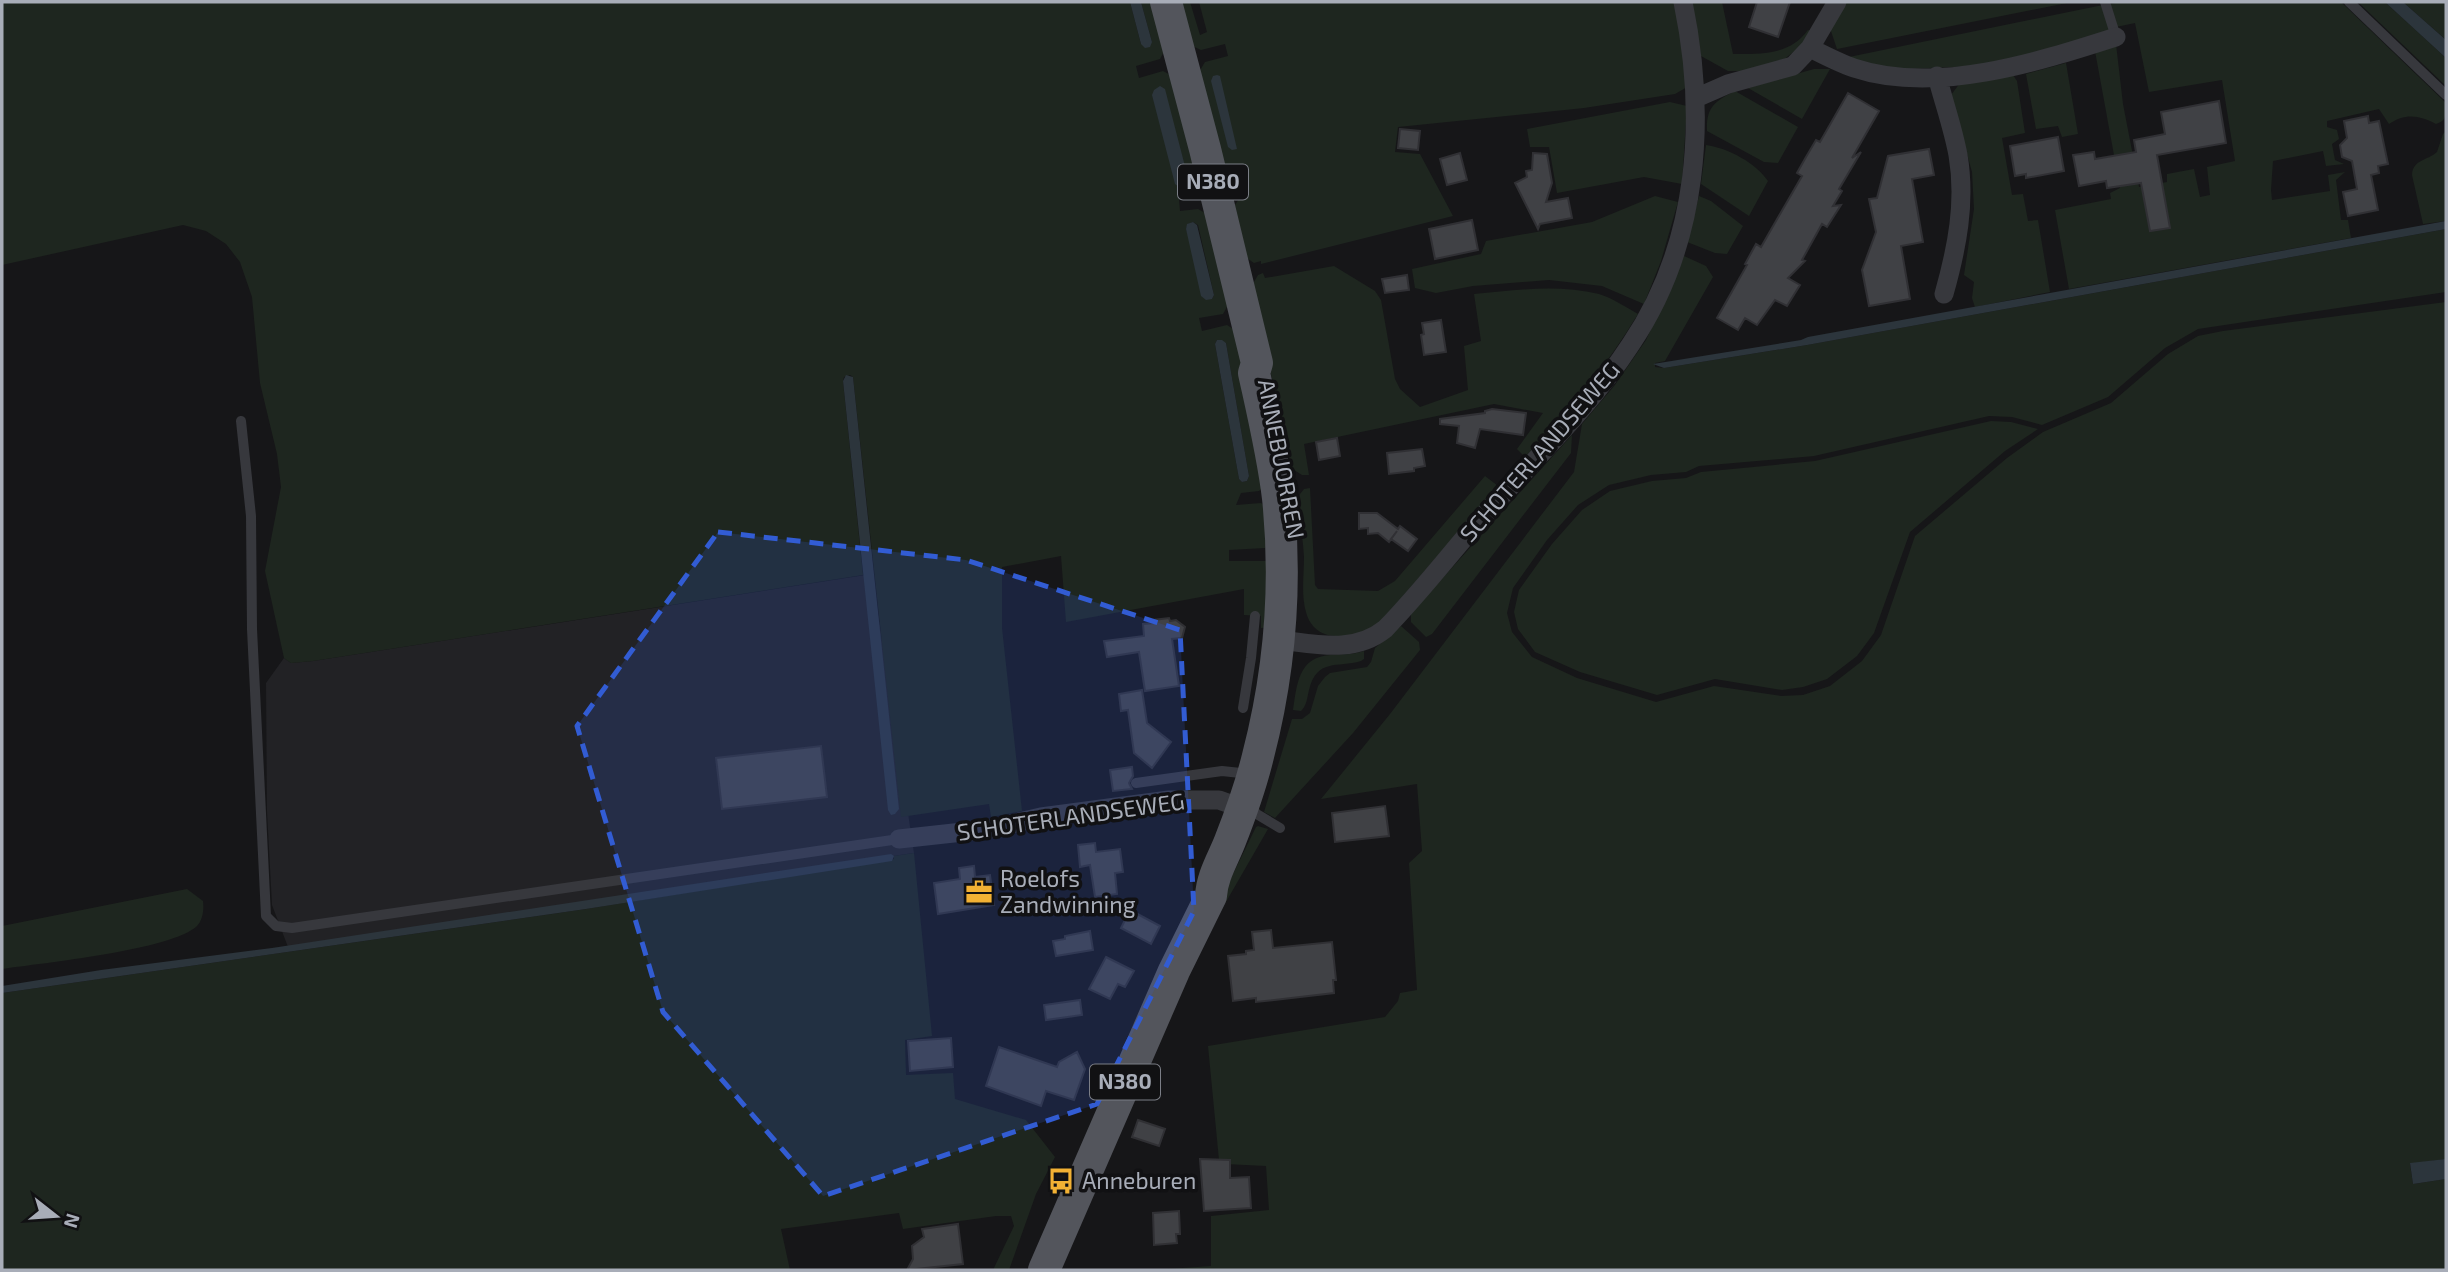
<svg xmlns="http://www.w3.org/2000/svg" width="2448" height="1272" viewBox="0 0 2448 1272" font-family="'Exo 2',sans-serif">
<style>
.built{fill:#222225}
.green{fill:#1e261f;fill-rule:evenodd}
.water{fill:#2c353c}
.building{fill:#404145;stroke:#303034;stroke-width:2}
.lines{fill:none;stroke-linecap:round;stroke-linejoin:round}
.service{stroke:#37383d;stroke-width:10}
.minor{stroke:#37383d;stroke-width:19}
.primary{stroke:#53555c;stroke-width:32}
.marked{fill:#325cd3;fill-opacity:0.2;stroke:#325cd3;stroke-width:5;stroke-dasharray:14 9;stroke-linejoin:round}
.labels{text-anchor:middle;stroke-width:7;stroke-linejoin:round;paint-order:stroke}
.shield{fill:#111113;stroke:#7b7e86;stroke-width:2}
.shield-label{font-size:21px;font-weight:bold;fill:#a8adb8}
.street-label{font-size:23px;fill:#a8adb8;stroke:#111113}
.poi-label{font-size:23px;fill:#a8adb8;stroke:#111113;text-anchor:start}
</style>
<rect width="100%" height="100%" fill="#161618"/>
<path class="built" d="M872,574L914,853L288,947L272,905L267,811L266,683L284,658L291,663L313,661Z"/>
<path class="green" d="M2,2H1130L1141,44L1152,42L1141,2H1156L1168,44L1160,59L1136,66L1139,78L1163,71L1178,79L1204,183L1195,196L1179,200L1180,211L1198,209L1212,217L1232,298L1223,314L1199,318L1202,331L1227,325L1241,334L1271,479L1259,491L1241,493L1236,505L1261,503L1275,514L1276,536L1265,548L1229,550V561H1266L1271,627L1261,628V616L1244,615V589L1066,622L1061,556L1002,567V628L1022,811L991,817L989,804L901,817L853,377L850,375L844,377L843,381L863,575L313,661L291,663L284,658L265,571L281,487L277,454L260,383L252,297L240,262L226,244L206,231L183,225L2,265ZM1193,222L1198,225L1214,295L1212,299L1186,229L1188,224ZM1217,340L1226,343L1249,476L1247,481L1242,482L1239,479L1215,344Z
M1175,2H1190L1200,35L1207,32L1199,2H1678L1689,86L1675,94L1584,108L1398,127L1395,152L1420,154L1453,216L1261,264V261L1254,263L1241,254L1230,212L1239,199L1245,197L1243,186L1235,187L1221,178L1196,77L1205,62L1228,56L1225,44L1201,50L1186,43Z
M1691,2H1722L1733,54C1762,54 1790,55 1808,30L1811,31L1800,47L1783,60L1743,71H1728L1701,56Z
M1845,2H2072L1837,49L1830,28Z
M2120,2H2341L2446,103C2446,114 2447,121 2436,124C2419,115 2405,113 2389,124L2379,109L2327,121V127L2337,130L2339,139L2332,144L2335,160L2344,164L2326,166L2323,151L2273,161L2271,190L2272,200L2330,191L2328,175L2345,172L2336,180L2341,220H2348L2351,238L2069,289L2055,210L2111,199L2110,193L2120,188L2095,51L2116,44L2123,104L2139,187L2167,182V174L2194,169L2200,197L2210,195L2207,167L2235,161L2222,80L2149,92L2135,23L2116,27L2110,4Z
M2358,2H2385L2446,58V86Z
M2403,2H2446V40L2445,39Z
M2103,5L2110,31L2040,56L1980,66L1904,69L1893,68L1844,58Z
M2066,63L2078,134L2062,137L2058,126L2036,129L2026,74Z
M1814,69H1830L1802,119L1748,88Z
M2013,75L2017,81L2025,133L2002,138L2012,195L2023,194L2028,221L2038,220L2050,292L1975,307L1972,298L1974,282L1964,275L1974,209L1972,172L1951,95L1960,83Z
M1735,91L1798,127L1778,163L1764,162L1707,131C1706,107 1715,101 1735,91Z
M1670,102L1687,106L1682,184L1644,177L1557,193L1549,147H1530L1527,129Z
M2446,131V221L2423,224L2412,175C2413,159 2427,161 2437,152L2443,134Z
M1706,145C1728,148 1756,163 1768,181L1749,216L1701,184Z
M1655,196L1678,202L1661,261L1644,304L1602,286L1549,280L1473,286L1436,293L1415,288L1412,269L1481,254L1486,241L1592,222Z
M1699,196L1711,201L1743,226L1727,254L1715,253L1687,242Z
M2446,229V292L2198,329L2165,348L2108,397L2042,425L2012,417L1989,416L1814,456L1699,466L1686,472L1651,475L1609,485L1578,505L1547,540L1513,588L1507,613L1512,632L1532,657L1577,678L1656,702L1714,686L1781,696L1803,695L1830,686L1862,661L1881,635L1915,536L2007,458L2043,432L2111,403L2168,354L2198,336L2223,331L2446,302V1159L2410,1164L2413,1184L2446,1179V1270H1154L1211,1266V1216L1269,1210L1266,1166L1225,1164L1219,1160L1208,1046L1385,1017L1398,1001L1400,993L1417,990L1409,863L1422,851L1417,784L1321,799L1390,714L1574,472L1582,424L1615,385L1646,340L1684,256L1706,266L1713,277L1665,361L1655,363V367L1664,368L1807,345Z
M1334,266L1375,291L1381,300L1395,379L1400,389L1420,407L1468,390L1464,346L1481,341L1474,294C1515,290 1558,284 1599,294C1612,298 1626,307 1638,314C1606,367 1568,412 1525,457L1517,449L1543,413L1494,404L1304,444L1309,475H1302L1291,468L1276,395L1250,289L1258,275L1263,273L1265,278Z
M1991,421L2011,422L2038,429L2005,451L1910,532L1874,633L1857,656L1827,679L1803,687L1782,690L1715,679L1657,695L1580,672L1535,652L1518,629L1514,612L1519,590L1552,544L1582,510L1610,491L1652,481L1686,478L1701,472L1815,461Z
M1572,435L1571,453L1432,634L1426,637L1411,622V613Z
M1485,476L1498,486L1378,625C1354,638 1315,646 1306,612C1301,595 1304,575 1304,557C1303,537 1299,517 1297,498L1304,489L1310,488L1315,585L1318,589L1378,591L1395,581Z
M1401,626L1419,642L1420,650L1353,733L1275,818L1264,812L1292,719H1302L1310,713L1318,686L1325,677L1330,673L1367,667L1371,662L1375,648Z
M1364,651V659L1361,661C1337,668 1317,658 1309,690C1307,698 1307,705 1301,711L1293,710C1297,685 1298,657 1330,655C1342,654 1352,655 1364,651Z
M1258,826L1268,829L1181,980L1256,827Z
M914,853L932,1036L905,1040L906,1075L953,1073L955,1099L1026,1120L1055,1157L1036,1194L1009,1270H993L1014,1226L1011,1216H996L903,1229L899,1213L781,1229L790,1270H2V993L586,909L894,859V856Z
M187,889L203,901C204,909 203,920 197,926C172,950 42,963 2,969V926Z"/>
<path class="water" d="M1130,2H1141L1152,42L1150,47L1145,48L1141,44Z
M2385,2H2403L2446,40V58Z
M1217,75L1220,76L1237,149L1232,150L1228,147L1211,81L1213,76Z
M1160,86L1165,89L1188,178L1185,186L1179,187L1175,184L1152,95L1154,90Z
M2446,221V229L1807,345L1664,368L1653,364L1801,340L1808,337Z
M1193,222L1197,225L1214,295L1212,299L1206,300L1201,296L1186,229L1187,224Z
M1217,340H1222L1226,343L1249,476L1247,481L1242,482L1239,479L1215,344Z
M846,375L853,377L899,809L895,814L891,815L888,810L843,381Z
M891,854L894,856L892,861L586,909L2,993V986L101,970L272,948Z
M2446,1159V1179L2413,1184L2410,1163Z"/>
<path class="building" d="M1757,2H1790L1778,37L1749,27Z
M1848,93L1879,111L1852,158L1861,152L1839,189L1842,191L1833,206L1841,205L1827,227L1822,224L1802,260L1805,261L1788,278L1800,285L1787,306L1775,300L1757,325L1745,318L1738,330L1717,318L1747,265L1745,264L1756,244L1761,247L1802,176L1797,173L1806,157L1816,140L1820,142Z
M2219,101L2226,143L2157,155L2170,228L2150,231L2141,183L2107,188L2106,181L2079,186L2073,155L2094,152L2095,159L2136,152L2134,140L2165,134L2161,112Z
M2368,116L2369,123L2379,121L2388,164L2378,166L2379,173L2371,175L2378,210L2348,216L2343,192L2357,189L2352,161L2342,157L2340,145L2347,138L2344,121Z
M1400,129L1420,131L1418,150L1398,148Z
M2058,137L2064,171L2026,178V174L2015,176L2010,146Z
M1929,149L1934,175L1912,179L1923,242L1901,246L1910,299L1869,306L1862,270L1876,232L1869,199L1877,198L1888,156Z
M1460,153L1467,180L1447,185L1440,159Z
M1533,153L1547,154L1552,183L1546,202L1568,198L1572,218L1540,224L1538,229L1515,183L1527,177L1526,171L1532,170Z
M1472,220L1478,250L1435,259L1429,229Z
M1407,275L1409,290L1385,293L1382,279Z
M1441,320L1446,352L1424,355L1421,335L1424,334L1422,323Z
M1492,409L1526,413L1523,435L1480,429L1475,448L1457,443L1459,426L1440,424V419L1485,413V411Z
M1337,438L1340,456L1319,460L1316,442Z
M1422,449L1425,466L1414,468V471L1389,474L1387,453Z
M1359,513H1377L1398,529L1400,526L1417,539L1408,551L1391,539L1397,531L1389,542L1378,533L1368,534V528L1359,529Z
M1169,618L1170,621L1176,620L1185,627L1182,638L1172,639L1179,686L1145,691L1139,652L1107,657L1104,641L1144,636L1143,624L1153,623V620Z
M1142,690L1147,723L1171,742L1152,768L1134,753L1128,710L1121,711L1119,694Z
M821,746L827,797L722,809L716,758Z
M1132,767L1133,776L1129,783L1132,789L1113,791L1110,770Z
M1385,806L1389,836L1335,842L1332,813Z
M1095,843L1096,852L1120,849L1123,872L1115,873L1117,894L1095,897L1090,865L1080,867L1078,845Z
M974,866L975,877L990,875L994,905L938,914L934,883L960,879L959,868Z
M1130,910L1160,926L1151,944L1121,928Z
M1271,930L1273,948L1332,942L1336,980H1333L1334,993L1256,1002V998L1233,1001L1228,956L1246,954V951L1254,950L1252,932Z
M1090,931L1093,950L1056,956L1053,941L1065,939V936Z
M1106,957L1134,971L1125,987L1118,984L1110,999L1089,989Z
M1080,1000L1082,1015L1046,1020L1044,1005Z
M951,1038L953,1067L910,1071L908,1041Z
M999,1047L1057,1067L1059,1062L1077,1052L1085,1069L1074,1100L1046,1091L1041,1106L986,1086Z
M1138,1120L1165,1129L1159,1146L1132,1137Z
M1200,1159L1230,1160V1178L1249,1177L1251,1208L1204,1211Z
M1179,1211L1180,1234H1176L1177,1243L1154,1245L1153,1213Z
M958,1224L963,1264L907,1270L913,1259L912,1246L924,1237L922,1229Z"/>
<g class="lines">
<path class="service" d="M2105,2L2116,37
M2349,2L2446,95
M241,421L251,516L252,629L266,916L276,926L292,928L899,839
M1243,708L1251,658L1255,616
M1136,783L1222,771L1250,774
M1255,813L1280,828"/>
<path class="minor" d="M1810,48C1824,55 1839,63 1854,68C1935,95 2038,62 2116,37
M1937,76C1944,103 1953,128 1958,155C1966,202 1957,248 1944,294
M1696,98L1728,84L1793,66L1810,48L1837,2
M1280,640C1316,644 1354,654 1385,629C1423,590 1456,546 1493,505C1541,453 1592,404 1631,344C1699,243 1707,118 1683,2
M899,839L990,829L1041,817L1169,800H1219L1250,811"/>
<path class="primary" d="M1044,1270L1174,971L1211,896C1212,876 1223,859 1230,841C1241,813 1251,785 1258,756C1280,671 1287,585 1278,498C1273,456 1263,414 1254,373L1257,363L1205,149L1166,2"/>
</g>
<path class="marked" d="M718,532L966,560L1180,630L1194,911L1097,1104L823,1196L663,1012L577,726Z"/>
<defs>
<g id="office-bare" transform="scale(2.1)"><path d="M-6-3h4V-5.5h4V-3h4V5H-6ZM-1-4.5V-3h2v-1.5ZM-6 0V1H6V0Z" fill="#f2b134" stroke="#111113" stroke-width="2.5" paint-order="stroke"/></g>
<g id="bus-bare" transform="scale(2.1)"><path d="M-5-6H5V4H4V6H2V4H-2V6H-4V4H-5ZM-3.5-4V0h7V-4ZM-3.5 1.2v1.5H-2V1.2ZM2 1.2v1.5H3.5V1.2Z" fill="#f2b134" stroke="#111113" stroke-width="2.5" paint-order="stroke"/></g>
</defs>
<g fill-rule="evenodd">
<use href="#office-bare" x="979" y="892"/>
<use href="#bus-bare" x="1061" y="1181"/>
</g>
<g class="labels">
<g class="shield">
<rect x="1178" y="164.5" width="70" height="35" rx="5"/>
<rect x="1090" y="1064.5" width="70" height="35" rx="5"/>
</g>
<g class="shield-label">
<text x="1213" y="189">N380</text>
<text x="1125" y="1089">N380</text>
</g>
<g class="street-label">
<text transform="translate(1540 452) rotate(-49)" y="8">SCHOTERLANDSEWEG</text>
<text transform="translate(1281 459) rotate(79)" y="8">ANNEBUORREN</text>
<text transform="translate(1071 817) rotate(-8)" y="8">SCHOTERLANDSEWEG</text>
</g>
<g class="poi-label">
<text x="1000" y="887">Roelofs<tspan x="1000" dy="26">Zandwinning</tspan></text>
<text x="1082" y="1189">Anneburen</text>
</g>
</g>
<rect width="2448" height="1272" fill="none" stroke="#a8adb8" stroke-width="7"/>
<g transform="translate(56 1216) rotate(107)" stroke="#111113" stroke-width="5" paint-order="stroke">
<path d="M0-5L12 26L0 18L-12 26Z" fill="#a8adb8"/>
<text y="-10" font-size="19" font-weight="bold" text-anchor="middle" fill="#a8adb8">N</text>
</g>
</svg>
